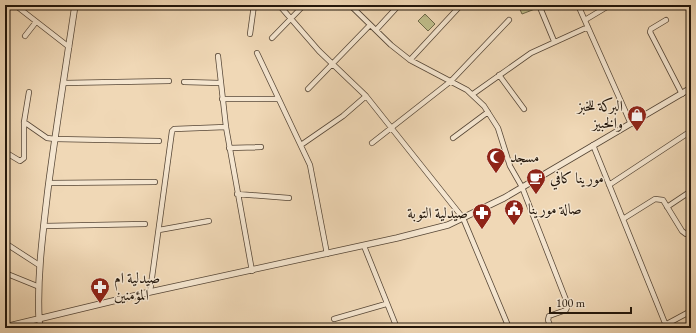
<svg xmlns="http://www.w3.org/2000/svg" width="696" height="333" viewBox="0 0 696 333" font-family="'EB Garamond',Amiri,serif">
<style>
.grass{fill:url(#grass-tufts);stroke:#706a4a}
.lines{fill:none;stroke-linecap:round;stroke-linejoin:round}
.minor-casing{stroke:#564636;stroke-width:6}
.tertiary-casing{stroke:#564636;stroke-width:7}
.minor{stroke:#f5e6d0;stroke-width:4.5}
.tertiary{stroke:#f5e6d0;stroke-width:5.5}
.labels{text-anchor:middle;stroke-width:3;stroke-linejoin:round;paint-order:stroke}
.poi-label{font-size:15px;fill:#22160b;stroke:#f5e6d0;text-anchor:start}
</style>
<defs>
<pattern id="grass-tufts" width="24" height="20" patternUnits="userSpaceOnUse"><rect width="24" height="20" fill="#bfbd8a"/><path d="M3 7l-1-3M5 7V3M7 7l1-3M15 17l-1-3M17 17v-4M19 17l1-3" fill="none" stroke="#a4a276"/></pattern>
</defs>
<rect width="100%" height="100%" fill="#f0d8b6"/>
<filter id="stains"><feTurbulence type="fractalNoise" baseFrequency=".005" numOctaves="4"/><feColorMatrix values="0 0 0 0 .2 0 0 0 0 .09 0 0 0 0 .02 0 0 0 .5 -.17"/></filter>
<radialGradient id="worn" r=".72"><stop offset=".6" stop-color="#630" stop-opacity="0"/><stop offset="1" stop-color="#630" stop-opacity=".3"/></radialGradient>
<path class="grass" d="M518,5H533L535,9L522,14Z
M425,14L435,24L428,31L418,21Z"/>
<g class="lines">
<g class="minor-casing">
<path id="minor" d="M15,5L69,47
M279,5L319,51L366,96L463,218L509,328
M350,5L391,45L410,60L467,90L484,106L498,128L510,166L522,187L568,305L566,310L549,316L548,320L551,328
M539,5L554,41
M578,5L631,124
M585,20L610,5
M666,20L651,29L650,32L682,94
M376,30L399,5
M250,34L254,5
M25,36L36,22
M272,38L304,5
M257,53L310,165L327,254
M218,56L226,127L252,271
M410,60L461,5
M499,75L524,109
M184,82L220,83
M64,83L169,81
M308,89L370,25
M473,94L531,53L588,27
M222,99H277
M24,122L47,138L55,139L159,141
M453,138L488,112
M372,143L451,81L509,20
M301,145L343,116L366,96
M593,145L667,328
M229,148L261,147
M5,152L20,161L24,158V122L29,92
M49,183L155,182
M609,185L691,131
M237,194L289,198
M667,207L691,191
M623,219L655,199L663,200L682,231L686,234H691
M44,226L145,224
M159,230L209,221
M5,243L39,265
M364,246L397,328
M5,273L37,286
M150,292L172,131L174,129L226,127
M39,319L41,328
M334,319L386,304
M665,325L691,311"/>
</g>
<g class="tertiary-casing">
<path id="tertiary" d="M39,319C37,275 43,232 48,189C56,127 66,66 75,5
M5,327L150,292L397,238L448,225L504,198L691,88"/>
</g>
<use href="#minor" class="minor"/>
<use href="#tertiary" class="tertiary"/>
</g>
<defs>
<g id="shop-pin" transform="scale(1)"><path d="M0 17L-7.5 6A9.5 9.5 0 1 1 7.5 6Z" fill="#8f2418" stroke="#f5e6d0"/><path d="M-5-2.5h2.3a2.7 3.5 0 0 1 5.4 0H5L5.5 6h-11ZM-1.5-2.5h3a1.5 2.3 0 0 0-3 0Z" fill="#fff"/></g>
<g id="mosque-pin" transform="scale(1)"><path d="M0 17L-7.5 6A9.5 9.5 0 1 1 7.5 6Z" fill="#8f2418" stroke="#f5e6d0"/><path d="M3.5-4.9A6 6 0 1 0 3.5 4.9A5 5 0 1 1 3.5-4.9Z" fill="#fff"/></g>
<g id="cafe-pin" transform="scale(1)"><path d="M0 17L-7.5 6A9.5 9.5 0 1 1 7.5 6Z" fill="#8f2418" stroke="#f5e6d0"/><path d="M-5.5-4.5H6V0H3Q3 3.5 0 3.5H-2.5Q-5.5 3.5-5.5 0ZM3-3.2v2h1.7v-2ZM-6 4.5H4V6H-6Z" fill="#fff"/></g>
<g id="civic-pin" transform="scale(1)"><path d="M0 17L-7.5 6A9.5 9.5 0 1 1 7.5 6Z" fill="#8f2418" stroke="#f5e6d0"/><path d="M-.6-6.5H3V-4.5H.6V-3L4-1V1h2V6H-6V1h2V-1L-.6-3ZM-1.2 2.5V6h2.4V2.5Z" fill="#fff"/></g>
<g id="pharmacy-pin" transform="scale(1)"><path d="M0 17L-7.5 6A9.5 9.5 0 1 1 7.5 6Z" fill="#8f2418" stroke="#f5e6d0"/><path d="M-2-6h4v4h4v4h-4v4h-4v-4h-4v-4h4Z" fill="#fff"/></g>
</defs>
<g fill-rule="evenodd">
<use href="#shop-pin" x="637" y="115"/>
<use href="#mosque-pin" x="496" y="157"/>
<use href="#cafe-pin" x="536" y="178"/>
<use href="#civic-pin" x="514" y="209"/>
<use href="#pharmacy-pin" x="482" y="213"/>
<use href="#pharmacy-pin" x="100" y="287"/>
</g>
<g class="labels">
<g class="poi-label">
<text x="623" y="111" text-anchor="end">البركة للخبز<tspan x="623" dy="17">والخبيز</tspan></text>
<text x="510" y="162">مسجد</text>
<text x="550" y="183">مورينا كافي</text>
<text x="528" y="214">صالة مورينا</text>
<text x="468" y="218" text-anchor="end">صيدلية التوبة</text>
<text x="114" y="283">صيدلية ام<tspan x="114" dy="17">المؤمنين</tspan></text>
</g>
</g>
<rect width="696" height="333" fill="none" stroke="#f0d8b6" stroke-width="20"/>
<rect x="6" y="6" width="684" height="321" fill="none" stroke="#22160b" stroke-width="2"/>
<rect x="10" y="10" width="676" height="313" fill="none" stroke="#22160b"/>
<path d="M550 307v6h81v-6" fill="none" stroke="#22160b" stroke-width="2"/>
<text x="556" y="307" font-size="12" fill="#22160b" stroke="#f5e6d0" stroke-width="3" paint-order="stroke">100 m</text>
<rect width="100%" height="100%" filter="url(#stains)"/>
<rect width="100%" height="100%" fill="url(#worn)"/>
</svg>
